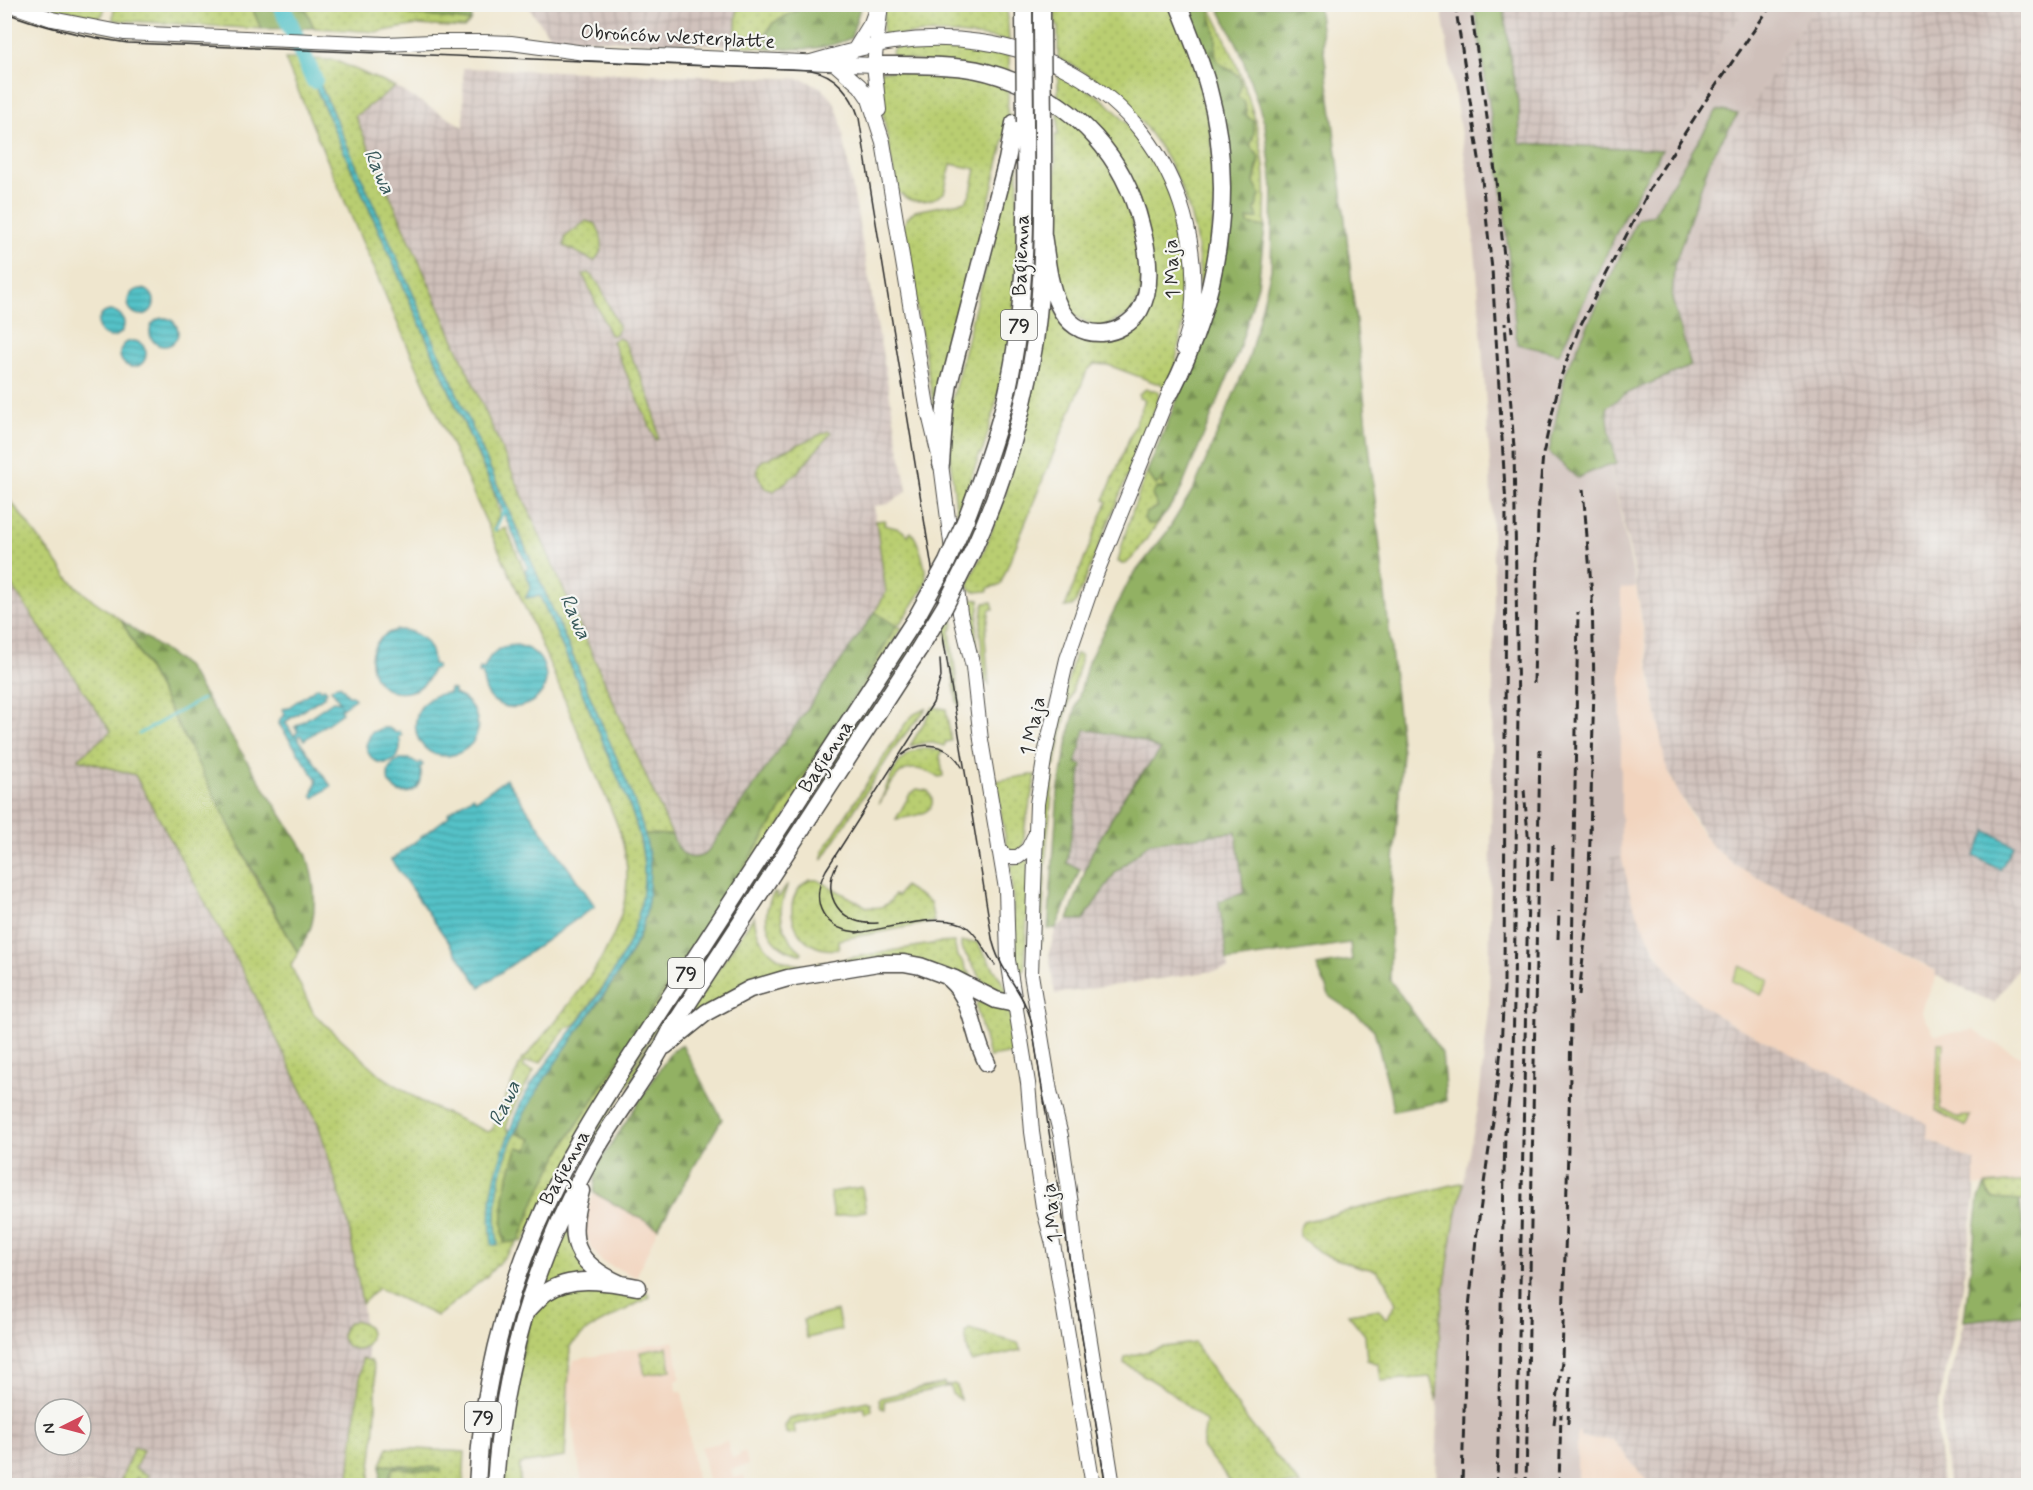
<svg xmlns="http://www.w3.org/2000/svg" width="2033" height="1490" viewBox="0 0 2033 1490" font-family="Mynerve,sans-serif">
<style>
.built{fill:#f2d4be}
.industrial{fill:url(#industrial-grid);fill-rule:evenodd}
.railway{fill:#cfc0ba}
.grass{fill:url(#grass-dots);stroke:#727c4e;stroke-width:1.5}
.forest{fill:url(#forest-firs);stroke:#5e6e47;stroke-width:1.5}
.garden{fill:#b9ce71;stroke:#727c4e;stroke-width:1.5}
.water{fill:url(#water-rules);stroke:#40767a;stroke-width:1.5}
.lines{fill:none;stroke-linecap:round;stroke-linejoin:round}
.stream{stroke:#54c2c8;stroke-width:3}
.river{stroke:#54c2c8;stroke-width:18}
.minor-casing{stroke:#484743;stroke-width:16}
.major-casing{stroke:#484743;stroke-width:19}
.minor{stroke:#fff;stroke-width:14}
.major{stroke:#fff;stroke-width:16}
.tram{stroke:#2b2b2b;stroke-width:1.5}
.rail{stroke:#2b2b2b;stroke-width:3;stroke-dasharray:9 4.5;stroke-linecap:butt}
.major-bridge-casing{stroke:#484743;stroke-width:19;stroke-linecap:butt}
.major-bridge{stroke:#fff;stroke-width:16}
.labels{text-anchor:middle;stroke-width:4.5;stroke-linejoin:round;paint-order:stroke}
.shield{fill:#f6f6f2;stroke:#686867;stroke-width:1.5}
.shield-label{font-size:18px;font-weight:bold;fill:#2b2b2b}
.street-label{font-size:20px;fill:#2b2b2b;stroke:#f6f6f2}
.water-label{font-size:21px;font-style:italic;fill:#37585a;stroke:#f6f6f2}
</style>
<defs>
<pattern id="industrial-grid" width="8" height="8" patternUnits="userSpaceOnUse" patternTransform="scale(1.5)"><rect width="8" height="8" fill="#cfc0ba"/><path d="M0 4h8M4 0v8" fill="none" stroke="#b2a5a0"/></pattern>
<pattern id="grass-dots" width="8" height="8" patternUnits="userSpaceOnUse" patternTransform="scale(1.5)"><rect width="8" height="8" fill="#b9ce71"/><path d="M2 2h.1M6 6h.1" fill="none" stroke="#9fb162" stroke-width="1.8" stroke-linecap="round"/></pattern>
<pattern id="forest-firs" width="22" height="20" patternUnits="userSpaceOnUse" patternTransform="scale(1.5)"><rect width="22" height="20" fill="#92b163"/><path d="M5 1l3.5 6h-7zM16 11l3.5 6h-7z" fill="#779052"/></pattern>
<pattern id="water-rules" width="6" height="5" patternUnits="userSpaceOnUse" patternTransform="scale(1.5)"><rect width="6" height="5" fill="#54c2c8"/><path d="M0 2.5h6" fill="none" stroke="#469ea3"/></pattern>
</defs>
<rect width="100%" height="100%" fill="#f6f6f2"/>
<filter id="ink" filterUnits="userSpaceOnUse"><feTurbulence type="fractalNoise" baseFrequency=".0167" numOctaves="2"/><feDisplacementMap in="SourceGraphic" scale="12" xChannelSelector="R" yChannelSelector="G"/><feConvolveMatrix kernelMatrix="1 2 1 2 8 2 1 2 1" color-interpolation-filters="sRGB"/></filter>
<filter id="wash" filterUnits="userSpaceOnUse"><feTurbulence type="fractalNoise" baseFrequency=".008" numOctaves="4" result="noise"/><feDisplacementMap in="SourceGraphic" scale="24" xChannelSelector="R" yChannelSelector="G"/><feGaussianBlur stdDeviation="1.35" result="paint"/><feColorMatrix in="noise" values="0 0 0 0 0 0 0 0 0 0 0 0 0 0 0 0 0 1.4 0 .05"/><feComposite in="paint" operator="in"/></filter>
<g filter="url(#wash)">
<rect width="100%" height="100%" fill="#efe6ce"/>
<path class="built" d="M1621,587H1636L1654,700L1670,776L1693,820L1709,843L1732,863L1758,878L1936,971L1937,976L1921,1011L1935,1035L1974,1030L1985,1038L2028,1060V1181L1975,1186V1162L1927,1139V1124L1730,1023L1707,1009L1693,997L1680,985L1667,969L1644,930L1632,902L1621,855Z
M594,1193L658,1228L636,1277L602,1262L591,1247L583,1228L586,1211Z
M674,1341L680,1379L676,1381L677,1391H682L697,1485H582L567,1385L574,1360Z
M1577,1432H1580V1438L1613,1440L1650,1485L1577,1486Z
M727,1441L732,1458L740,1456V1453L745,1452L748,1465L731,1469L733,1478L744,1475L746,1485H709L701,1447Z"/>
<path class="industrial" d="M527,5H737L735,45L551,38Z
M1503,5H1749L1722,42L1713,72L1662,150L1520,143L1519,103L1516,93Z
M1817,5H2028V961L2024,959L1994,1003L1935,975L1936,971L1926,965L1758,878L1732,863L1709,843L1677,790L1665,763L1633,565L1602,427L1648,228L1687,262L1725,148L1796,33Z
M463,68L803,79L822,88L834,102L840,118L907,491L888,504L874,506L886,592L885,597L706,854L699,857L689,858L683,855L676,844L354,116L395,87L464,127Z
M4,576L111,732L78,759L135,775L245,975L318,1123L348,1222L359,1278L370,1377L365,1485H5ZM45,1409H81V1445H45Z
M1086,729L1137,739L1161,750L1127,792L1092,852L1085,871L1067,863L1082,765L1076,764Z
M1236,832L1244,893L1219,901L1228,969L1055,994L1049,953L1056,928L1068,920H1083L1115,872L1149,843Z
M1621,855L1632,902L1656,953L1680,985L1707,1009L1730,1023L1928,1124L1927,1139L1975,1162V1197L1960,1305L1936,1418L1942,1485H1855V1483L1797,1478L1795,1485H1650L1613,1440L1580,1438L1581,1257L1589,1026L1597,1025L1598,961L1606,960L1607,882L1610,857Z
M2028,1314V1485H1948L1941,1416L1964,1321Z"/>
<path class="railway" d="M1441,5H1474L1502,188L1513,304L1561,305L1713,72L1722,42L1749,5H1817L1796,33L1725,148L1687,263L1648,229L1602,427L1636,587L1621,588V855L1610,857L1607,882L1606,960L1598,961L1597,1026H1589L1581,1257L1580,1432H1577V1485L1436,1486L1440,1318L1453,1231L1478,1108L1489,1010L1494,590L1490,465L1477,271L1467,173Z"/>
<path class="grass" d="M41,5H105L103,14L99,18Z
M114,5H251L261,29L113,20Z
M304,5H405L410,14L471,21L464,28L417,25L378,32L314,28Z
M737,5H809L773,23L767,32L765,48L735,45Z
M885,5H1012L1007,6L1009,41C968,33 923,30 882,38Z
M1054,5H1171L1190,52L1208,116L1216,183L1210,261L1199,301C1207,199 1151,102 1058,58V25H1056Z
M1206,5H1209C1236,57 1260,116 1265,176C1266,193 1265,210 1265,227L1248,224L1247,219L1256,215L1255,210L1260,194L1254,182L1259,163L1250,145L1253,138V121L1247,117L1245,105L1237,96C1245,62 1224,76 1217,59C1214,52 1215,47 1216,40C1216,36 1209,8 1206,5Z
M920,45L989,49L1009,55V74L897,58L892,54L893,49L896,47Z
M285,59H303L493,490L500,514L493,529L498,531L506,528L531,586L526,598L540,596C560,641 579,685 598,730C622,787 657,850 640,914C629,955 601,990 576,1024L566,1028L541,1062H524L523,1067L534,1071L512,1110L506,1129L532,1138L528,1150L518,1147C506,1184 500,1203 504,1243L519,1241L536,1198L565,1143L863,683L896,626L875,612L886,592L876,521L885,520L884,525L900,529L908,535L911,532C919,540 927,571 926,582C924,589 903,621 897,626L902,628L523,1242L519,1241L486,1277L437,1316L378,1288L362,1304L348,1222L318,1123L245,975L135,775L78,759L111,731L5,576L4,492L70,580L86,595L121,620L197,759L260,888L298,953L291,966L314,1014L383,1077L427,1105L488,1132L492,1130L522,1059L526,1057C566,1006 626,947 627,878C628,839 608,803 593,768C570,712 547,656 522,601C440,421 360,241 285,59Z
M309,59L334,60L395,87L355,116L672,835L644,834L617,761L570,649Z
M947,70L1009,84L1007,114L1010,115L936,419L903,230C904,221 907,217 915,211L966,201L971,192L976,169L951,164L944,193C929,204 906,205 896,188L881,102L879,71Z
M1058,71C1074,82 1094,91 1108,104C1162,155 1194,226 1186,301C1184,329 1176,355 1172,382L1167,390L1160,383H1156L1108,365L1094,364L1087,371L1000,585L988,588V591L975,592L970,589L968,584L986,546L1007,491L1005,490L1047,301L1073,331L1139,321L1144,212L1058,97Z
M1058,110L1086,133L1121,184L1142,256L1140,295L1131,314L1098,329L1071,314L1057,280L1055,135H1058Z
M1014,152H1018C1018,212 1019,272 1011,332C1005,373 994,413 982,453H980L957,516L949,449L951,403Z
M586,221L596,224C603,239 606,249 594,261L564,246L565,237Z
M589,273L599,284L619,328L615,335H610L583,274Z
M618,338L624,341C638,372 657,403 658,439L656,440L612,341Z
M1146,389L1158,391L1159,399L1076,602L1072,606L1065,607L1107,502L1104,500L1145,400L1139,398V394Z
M828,431L831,433L796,474L774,491L765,488C759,479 753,469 762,461Z
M1147,472L1153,480L1164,476L1162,484L1168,488H1160L1153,498L1158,505V508L1152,509L1157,522L1179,494L1135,555L1126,564L1118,562C1125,530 1135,502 1147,472Z
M964,597L980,600L976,631L978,659Z
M992,602L994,609H990L985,637L989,686L988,682H985L980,632L984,603Z
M952,618L954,625L950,632L960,705L957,703L945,627Z
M921,621L924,622L911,644L913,646L616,1103L595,1138L557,1209L488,1485L483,1486L489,1425L506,1336L533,1252L585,1143Z
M1075,654L1081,655V661L1066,713L1055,766H1049L1061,705Z
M933,707L946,709L951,741L946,742L944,746L928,742L910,746Z
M927,708L897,744L822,860L823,851L905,724L914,714Z
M922,748L942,751L940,755L943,776L939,777C902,757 897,775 879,804C890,782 894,754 922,748Z
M1030,775H1036L1025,826L1023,847L1014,853L1007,847L995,781Z
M1048,777L1054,778L1047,839L1042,931L1038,960L1041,844Z
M917,789L928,791C944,813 911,817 896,819L910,794Z
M1026,860L1029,861L1025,970L1020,972L1015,969C1012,934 1015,900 1010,866Z
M810,880H818L867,907C879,909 889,906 894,895L898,896L904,886L930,902L934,922L838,940L839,949C792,956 776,896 810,880Z
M787,885C787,889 784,894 783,899C777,920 786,939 802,952L801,954C770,950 757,919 774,893L777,894L776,898L780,896Z
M754,916C757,946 778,966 809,965L937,943L954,942L957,956C961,959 967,967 967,973L969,972L978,986L944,970L786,973L684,1024L691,1009Z
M961,942H977L1006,988L1007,996L986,986L961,947Z
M980,997L1009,1006L1016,1052L1014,1053L989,1057L976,1006Z
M1938,1043H1943L1940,1109L1956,1117L1970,1116L1966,1126L1936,1111Z
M2028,1181V1200C2020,1202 2000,1202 1993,1198C1988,1195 1987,1189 1985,1185Z
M1460,1183L1463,1184L1453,1231L1440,1318L1437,1401L1430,1377L1381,1381L1379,1364L1367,1360L1365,1335L1348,1314L1379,1309L1386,1319L1396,1304L1386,1281L1375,1270L1360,1267L1322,1254L1299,1236V1229L1303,1222Z
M862,1187L866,1211L834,1217L830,1192Z
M565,1222L590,1274L540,1292Z
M601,1286L648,1293L650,1297L589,1329L570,1346L565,1457L520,1464V1485L501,1486L510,1407L531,1318L556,1293Z
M342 1335a14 14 0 1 1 28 0a14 14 0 1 1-28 0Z
M969,1329L1018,1343L1021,1350L972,1362L969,1358L965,1333Z
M1194,1343L1248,1421L1300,1485H1233L1202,1447L1206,1422L1168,1390L1124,1363L1125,1357L1164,1347Z
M667,1347L671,1370L645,1375L640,1352Z
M362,1358L371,1361C382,1379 372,1461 369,1485H348Z
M944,1383L945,1386L954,1384L957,1386L960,1400L952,1394L950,1386L884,1401L885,1409L881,1408L879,1400L880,1398Z
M867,1401L871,1403L872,1410L866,1414L864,1407L794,1425L795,1433L789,1434L786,1433L785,1426L790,1419Z
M134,1447L143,1450L135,1469L148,1475L146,1481L137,1477L134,1485H119Z
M388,1447L465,1452L463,1485H388L391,1471L394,1468H441L381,1465Z"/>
<path class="forest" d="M809,4L861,5L851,38C819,52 799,49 765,48L767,32L773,23Z
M251,5H304L314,28L261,29Z
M405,5H473L471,21L409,14Z
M1184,5H1208C1211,15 1214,27 1216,37C1217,45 1213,52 1217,60C1223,71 1251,72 1237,96L1244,101L1247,117L1253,120L1254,133L1250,145L1259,157L1254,182L1260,194L1255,210L1258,218L1247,219L1248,224L1265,227L1258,285L1238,353L1179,494L1162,518L1153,524L1147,523L1144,518L1146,513L1158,507L1152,495L1157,488H1167L1162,484L1165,476L1156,485L1147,472L1188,373L1228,215Z
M1217,5H1318L1342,192L1402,752L1391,904L1390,980L1442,1053L1446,1101L1393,1111L1389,1088L1374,1030L1360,1017L1330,997L1317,966L1352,960L1350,943L1227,961L1219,901L1244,893L1236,832L1149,843L1115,873L1083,920H1068L1092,852L1127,792L1161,750L1137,739L1085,729L1076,763L1082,765L1067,863L1080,869L1056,928L1048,929L1058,792L1070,730L1088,662L1130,579L1167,532L1195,486L1249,358L1271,270L1273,188L1265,125L1239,48Z
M1474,5H1503L1516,93L1519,103L1520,143L1662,150L1625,215L1559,354L1517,344L1502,188Z
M1717,110L1738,114L1712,155L1674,266L1672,299L1691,366L1627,393L1607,407L1609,427L1616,464L1605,466L1577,478L1549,452L1566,372L1638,218L1653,215Z
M875,612L896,626L863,683L565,1143L536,1198L519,1241L504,1243C500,1202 505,1185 518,1147L528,1150L532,1139L515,1133C537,1078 578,1034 610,986C625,964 642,939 646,912C651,885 649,860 644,834L672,835C679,852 686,864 706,854Z
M121,620L186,666L306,853C313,874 317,900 312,923C310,933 302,944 298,953C235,844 184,729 121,620Z
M682,1045L722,1119L658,1228L594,1193L596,1168L671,1052Z
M1985,1185L1988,1193L1994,1199L2020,1201L2028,1271V1314L1964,1321L1979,1199Z
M381,1465L441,1468V1472L394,1468L391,1471L388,1485H380Z"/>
<path class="garden" d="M1740,966L1769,980L1761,995L1732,981Z
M837,1311L841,1330L807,1338L803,1320Z"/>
<path class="water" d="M303,59H309C385,227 459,396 533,565C555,615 577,665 598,715C617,760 641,807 649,855C651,870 649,886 648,901C644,936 624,966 604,994C552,1071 483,1144 498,1245H492C487,1204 493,1177 507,1139C513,1120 520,1102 531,1085C577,1018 647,954 644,868C643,830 624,793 610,759C588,705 564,650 540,596L526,598L531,586L525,570L528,568Z
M128 302a13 13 0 1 1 26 0a13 13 0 1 1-26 0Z
M98 324a13 13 0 1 1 26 0a13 13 0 1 1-26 0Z
M150 332a14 14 0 1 1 28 0a14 14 0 1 1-28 0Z
M120 354a13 13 0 1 1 26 0a13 13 0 1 1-26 0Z
M397,630C418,629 433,643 433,664L437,665L436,669H432C429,680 422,688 411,691C370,703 353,641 397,630Z
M517,645C529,648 538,653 543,664C562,709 483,729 483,674L479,673L480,668L484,669C489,653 501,645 517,645Z
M337,685H340L349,696L351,695L355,699L343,707L341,706L342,709L340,710L342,713L304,740L300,735L297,737L331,786L314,798L312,796L317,780L279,724L280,719L285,714L282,709L284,708L286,709L316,688L319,687L321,690L324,688L327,691L324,694L325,696L285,722L294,736L298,731L296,729L298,727H295L333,701L340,702L331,689Z
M450,689L454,690V694C474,701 485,724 472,743C466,750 457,755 448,756C406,758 403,694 449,693Z
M382,728H389L396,733L399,731L402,735L399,737C408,766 370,774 366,745L371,733Z
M400,759H409L418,764L421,762L423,765L420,768C425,784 415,796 398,792L389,783C386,772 390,764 400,759Z
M506,779L595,906L480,987L391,860L449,816L448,813L473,796L476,800Z
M1987,831L2014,845L2000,870L1974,856Z"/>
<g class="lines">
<path class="stream" d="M495,530L504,510
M139,734L202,699"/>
<path class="river" d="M281,4L314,80"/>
</g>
</g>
<g filter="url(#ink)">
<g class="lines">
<g class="minor-casing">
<path id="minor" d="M8,4L52,19L124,33L386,44L432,42H484L511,43L585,53L874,65
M855,49L871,23L876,9
M811,62C872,44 917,33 981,42C1117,62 1206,175 1192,313C1191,324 1186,337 1183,348
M835,64L860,86L869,99L883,142L927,406L941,464L960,613L973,667L981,740L1006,889L1008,960L1028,1083L1032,1132L1043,1207L1053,1244L1093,1486
M879,110L874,65L881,4
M999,850L1007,857H1018L1028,849L1034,837
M1113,1486L1075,1246L1071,1204L1061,1136L1050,1091L1031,974L1036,832L1037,804L1045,754L1067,659L1095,577L1173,384"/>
</g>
<g class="major-casing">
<path id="major" d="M1042,4V27
M874,65C904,65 935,64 965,68C982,70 998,75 1013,81C1078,107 1124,156 1141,225C1148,251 1154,286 1140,310C1132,323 1117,332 1102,333C1051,335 1049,271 1043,235
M1171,392C1219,297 1237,190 1208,86C1200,58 1189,31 1178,4
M941,464L945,408L949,384L1007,160L1014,123
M966,519C982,477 997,436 1007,393C1027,304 1026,213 1025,123
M972,552C1003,485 1024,414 1035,341C1045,270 1043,198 1043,126
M950,980C974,1001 972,1036 987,1063
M665,1046L707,1012L750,989L788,978L878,963H904L920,966L955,979L996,1000L1015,1004
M581,1191C567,1240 573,1263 621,1284
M528,1310C533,1305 539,1298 545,1293C572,1274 608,1282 638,1287
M477,1486C482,1380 510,1276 557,1182C575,1145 597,1110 619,1075L916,618
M495,1486C502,1373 533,1263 588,1164C613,1117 649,1076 672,1028L919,649"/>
</g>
<use href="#minor" class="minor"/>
<use href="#major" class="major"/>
<path class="tram" d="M4,12C45,28 86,37 128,43L811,70C836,74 852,95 859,118L992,938C998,970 1023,990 1031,1020L1106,1486
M902,755C922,738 949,744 962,767
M837,864C819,896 842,927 878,923
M862,932C824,932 808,903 826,870L933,703L941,677L940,659
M856,933C884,930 945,910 967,927C979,936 986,953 995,965"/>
<path class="rail" d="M1455,4L1481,171L1492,269L1506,506L1504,987L1501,1049L1493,1121L1476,1239L1466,1337L1462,1486
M1470,4L1495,171L1512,332
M1534,683L1538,515L1543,454L1560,379L1579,328L1653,183L1702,106L1772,4
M1552,881L1553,845
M1558,939L1559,911
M1579,995L1588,912L1594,687L1592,596L1583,489
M1554,1424L1562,1361L1570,1078L1578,612
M1568,1424L1570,1376
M1497,1486L1505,1133L1513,1067L1518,714L1514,448L1505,323
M1516,1486L1529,845L1524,790
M1526,1486L1540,749
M1559,1486L1561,1414"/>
<g class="major-bridge-casing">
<path id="major-bridge" d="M1024,12L1025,123
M1042,27L1043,126
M916,618L947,562L966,519
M919,649L945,606L972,552"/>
</g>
<use href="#major-bridge" class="major-bridge"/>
</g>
</g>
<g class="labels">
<g class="shield">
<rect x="1001" y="310" width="36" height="30" rx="4.5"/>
<rect x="668" y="958" width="36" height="30" rx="4.5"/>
<rect x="465" y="1402" width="36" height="30" rx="4.5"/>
</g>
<g class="shield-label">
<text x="1019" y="331">79</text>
<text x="686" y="979">79</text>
<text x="483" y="1423">79</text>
</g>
<g class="street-label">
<text transform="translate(678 36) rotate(3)" y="7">Obrońców Westerplatte</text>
<text transform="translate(1020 255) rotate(-88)" y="7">Bagienna</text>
<text transform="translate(1171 269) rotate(-93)" y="7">1 Maja</text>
<text transform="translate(1032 726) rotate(-78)" y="7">1 Maja</text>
<text transform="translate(825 756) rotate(-57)" y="7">Bagienna</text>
<text transform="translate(564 1167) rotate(-61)" y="7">Bagienna</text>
<text transform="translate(1051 1213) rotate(-97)" y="7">1 Maja</text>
</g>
<g class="water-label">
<text transform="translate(380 171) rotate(66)" y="7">Rawa</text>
<text transform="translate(576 616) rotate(66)" y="7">Rawa</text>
<text transform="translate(504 1103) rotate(-64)" y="7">Rawa</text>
</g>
</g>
<rect width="2033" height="1490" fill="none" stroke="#f6f6f2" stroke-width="24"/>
<g transform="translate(63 1427) rotate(264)"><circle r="28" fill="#f6f6f2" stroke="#a5a5a2" stroke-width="1.5"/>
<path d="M0-4.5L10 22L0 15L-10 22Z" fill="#d1495b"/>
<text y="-9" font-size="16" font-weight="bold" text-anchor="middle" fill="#2b2b2b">N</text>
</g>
</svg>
